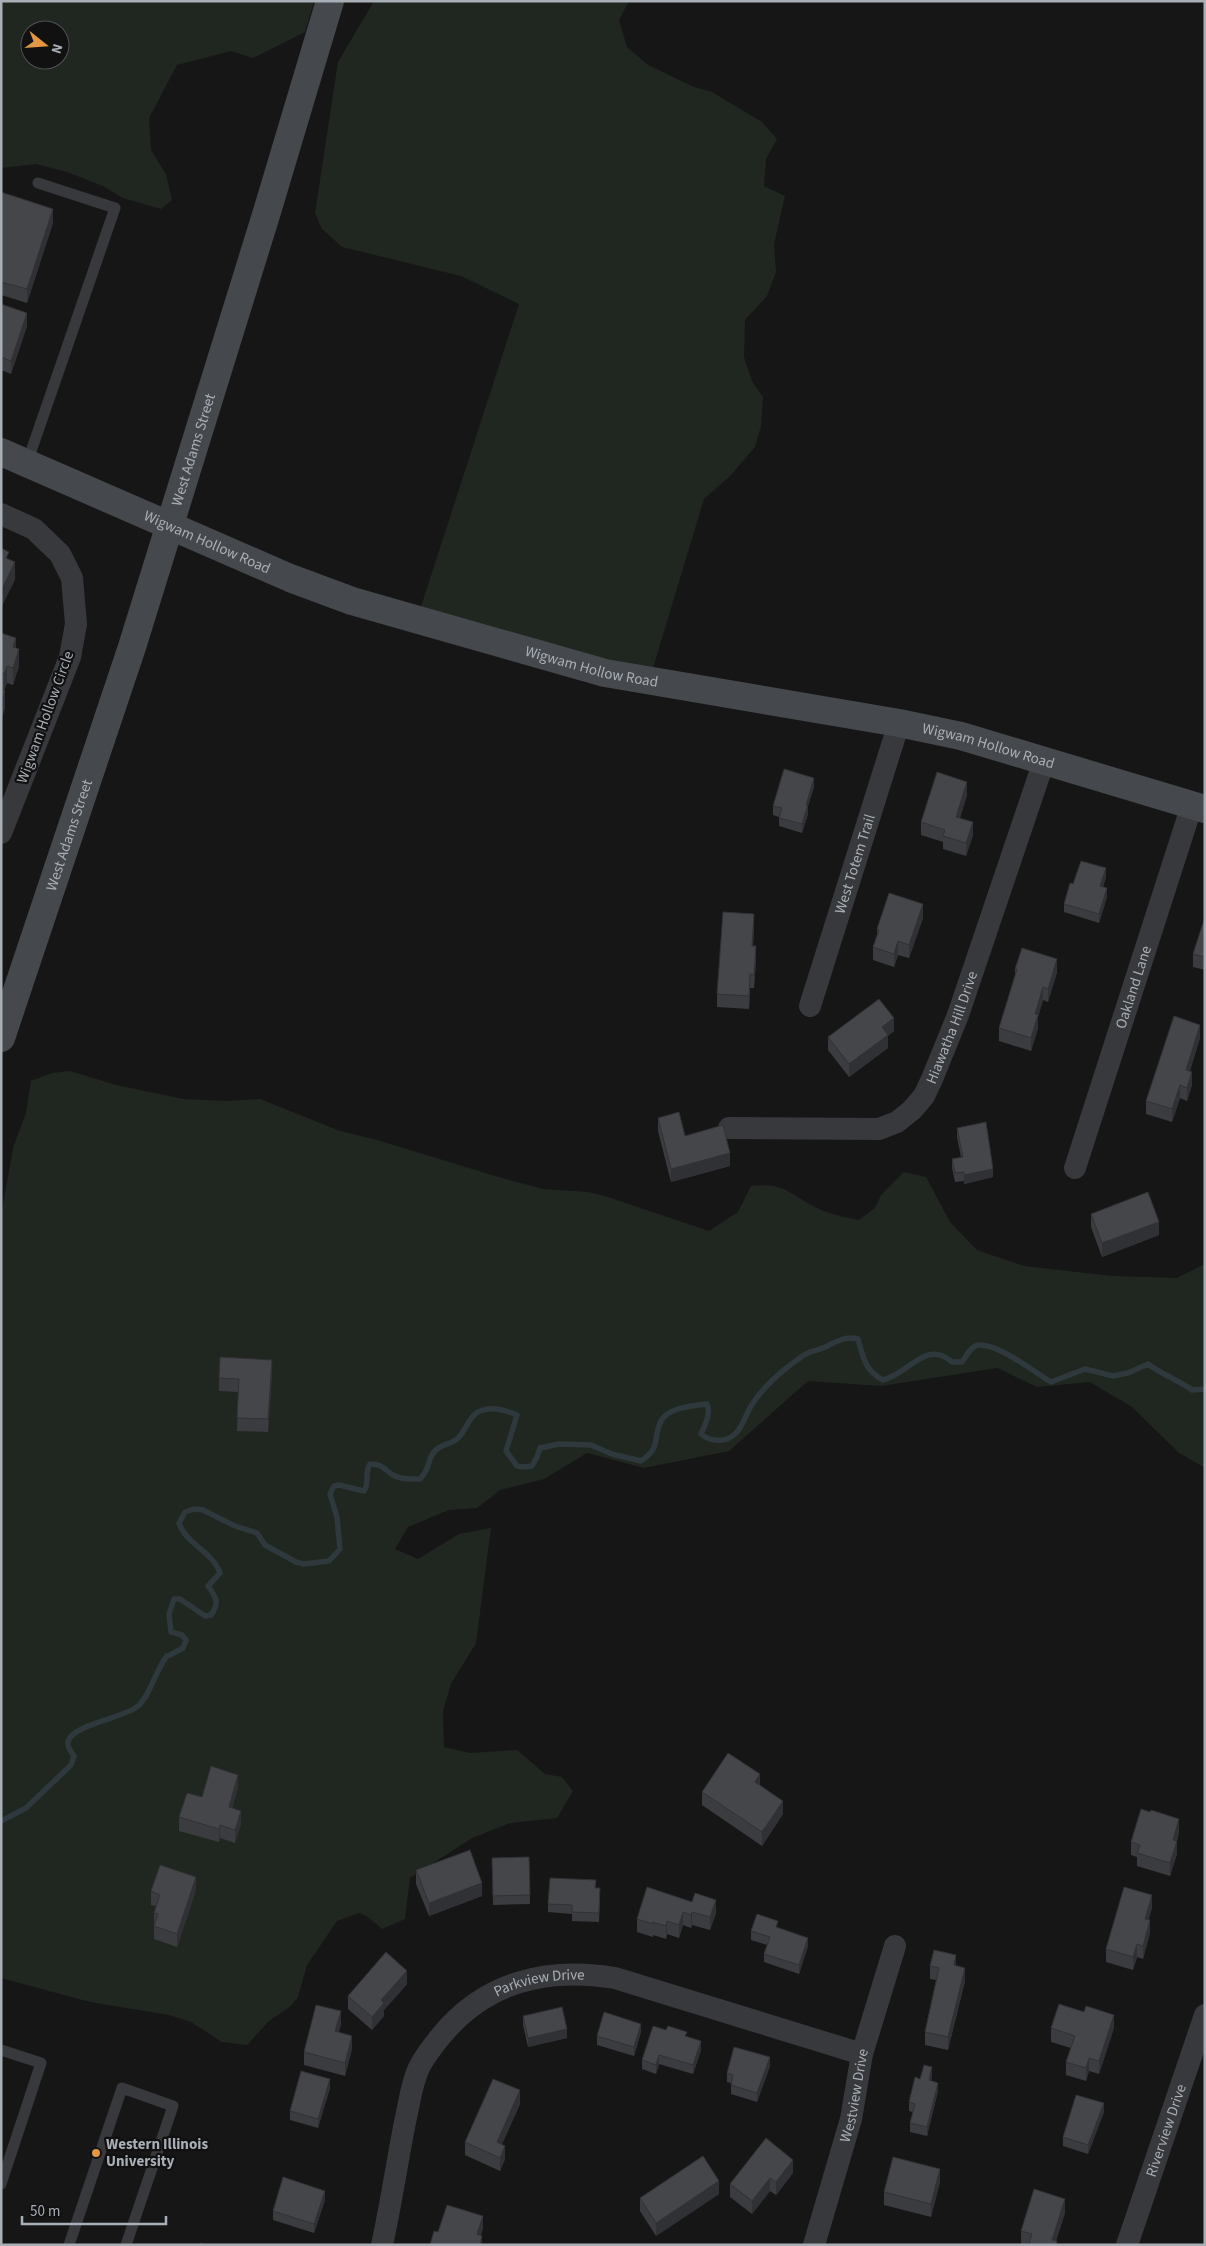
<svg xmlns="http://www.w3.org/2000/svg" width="1206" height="2246" viewBox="0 0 1206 2246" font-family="'Source Sans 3',sans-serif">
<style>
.green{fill:#202720;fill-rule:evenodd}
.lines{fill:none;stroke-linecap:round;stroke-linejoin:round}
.stream{stroke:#2f383c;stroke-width:5.5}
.lane{stroke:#37393c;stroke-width:11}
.street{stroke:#37393c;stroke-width:22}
.secondary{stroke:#45484c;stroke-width:28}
.wall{fill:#3b3c40}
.shaded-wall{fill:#303134}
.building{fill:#45464a;stroke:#303134}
.poi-dot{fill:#e19744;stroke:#111112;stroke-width:2}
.labels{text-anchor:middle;stroke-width:4.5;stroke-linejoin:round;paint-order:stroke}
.street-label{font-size:15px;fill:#a9afb6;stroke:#111112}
.poi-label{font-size:15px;font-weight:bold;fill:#a9afb6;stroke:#111112;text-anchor:start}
</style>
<rect width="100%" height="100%" fill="#161617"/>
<path class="green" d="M1,1H314L305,32L253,58L231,51L177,65L149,118L151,150L166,174L172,200L161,209L123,198L103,186L67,172L36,164L1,168ZM30,30H60V60H30Z
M374,1H629L619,20L627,47L648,65L694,87L712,92L762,122L777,139L766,159L764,186L785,196L774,244L776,272L767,296L745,320L744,357L752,381L763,397L761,426L755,447L730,476L704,499L649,681L417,619L519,304L461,276L342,247L322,229L315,213L338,62Z
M70,1071L116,1085L183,1099L226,1101L260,1099L340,1131L377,1140L502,1178L543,1189L588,1192L605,1196L709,1231L738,1212L751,1186C784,1182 788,1193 815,1207C829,1214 843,1217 859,1220L875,1208L881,1195L904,1172L926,1177L950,1222L977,1250L1024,1266L1112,1276L1177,1278L1205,1264V1468L1179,1453L1132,1407L1090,1382L1037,1387L997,1368L881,1386L808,1381L729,1451L644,1468L587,1453L544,1479L500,1490L477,1508L449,1510L408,1527L395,1549L418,1559L459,1534L491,1528L476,1643L451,1684L443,1711L444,1747L470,1753L517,1750L545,1774L562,1777L573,1791L557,1818L510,1823L472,1838L410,1878L405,1919L382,1929L368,1917L359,1913L337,1921L307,1965L298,1997L291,2006L269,2021L247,2045L222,2042L191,2022L169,2015L90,2002L1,1978V1216L13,1148L26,1113L31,1081L52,1073Z"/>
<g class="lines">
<path class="stream" d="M170,1655L183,1648L186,1640L182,1635L171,1632L169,1614L174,1599H180L205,1616L211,1615C220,1603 216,1597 208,1586L220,1573C214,1553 186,1544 179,1523L185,1512L194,1509L203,1510L235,1526L257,1533L265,1545L296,1562L304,1564L329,1561L340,1549L337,1517L330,1494L334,1486L339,1485L364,1491C370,1482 364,1473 370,1464C385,1464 384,1471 395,1476C403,1480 411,1479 420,1479C431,1468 426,1462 434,1452C440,1444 450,1445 457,1439C464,1433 467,1423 473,1416C485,1404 503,1409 517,1415L506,1451L517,1466L525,1467L532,1466L537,1457L540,1448L559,1444L591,1445L612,1454L641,1461C662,1447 652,1439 661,1421C668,1407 694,1406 707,1404C711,1414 705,1425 701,1434C710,1442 727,1443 736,1433C743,1426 746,1414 751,1406C763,1386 785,1368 804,1355C812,1350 822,1350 829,1345C840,1340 846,1336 858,1339C863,1357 865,1371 883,1380C910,1373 926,1339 952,1362H962C966,1357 971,1346 978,1345C998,1343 1034,1372 1051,1382L1085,1369L1113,1376L1128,1373L1148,1364C1161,1374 1178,1380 1192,1390L1205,1389
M1,1821L26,1808L71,1765L74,1756C71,1752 67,1747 68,1742C72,1724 123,1719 138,1706C150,1696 156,1669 167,1656"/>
<path class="lane" d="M27,463L115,208L38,183
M1,2050L41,2063L1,2184
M69,2245L122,2088L173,2106L126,2245"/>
<g class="street">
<path d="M1,514L34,529L60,554L72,578L76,624L70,657L1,833"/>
<path id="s1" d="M810,1006L899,723"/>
<path id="s2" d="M729,1128L879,1129L897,1122L912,1110L924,1096L932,1079L958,1015L1044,761"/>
<path id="s3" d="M1075,1168L1192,805"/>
<path id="s4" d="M382,2245C391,2204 397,2163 405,2122C409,2105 411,2086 418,2070C423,2058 433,2046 441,2036C486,1981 548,1967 615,1978L862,2054"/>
<path id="s5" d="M814,2245L851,2119L862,2054L895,1946"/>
<path id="s6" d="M1127,2245L1205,2015"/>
</g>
<g class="secondary">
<path id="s7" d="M1,452L290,578L352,601L605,673L899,723L961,736L1205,809"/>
<path id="s8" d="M1,1038L132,647L266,215L330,1"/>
</g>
</g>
<path class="wall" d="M1,192L53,223L27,303L1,295Z
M1,304L27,326L11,374L1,370Z
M1,633L16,648L19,666L13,685L7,683L4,690L5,708L1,720Z
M814,787L808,806V814L802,833L779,826V817L773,815V806Z
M967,795L960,818L973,835L966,856L943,849V842L921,835V822Z
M1106,877L1103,887L1107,897L1099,923L1064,912V904L1073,884Z
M1205,917V970L1193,967V954Z
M923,918L909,958L898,955L894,967L873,960V947L877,935V929Z
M754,927L753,946L756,960L754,988H750L749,1009L717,1007V994Z
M1015,969L1057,972L1048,1002L1043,1000L1038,1017V1028L1031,1051L999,1041V1028L1015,976Z
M894,1031L888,1036V1048L849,1077L828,1050V1037Z
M1200,1038L1190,1071L1192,1085L1187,1101L1180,1098L1172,1122L1146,1114V1101Z
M658,1118L730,1166L671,1182L658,1131Z
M957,1128L993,1177L964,1184V1181L955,1182L952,1168V1159L961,1157L957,1137Z
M1091,1214L1159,1235L1102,1257L1091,1227Z
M272,1373L268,1432L237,1431L238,1392L219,1391V1378Z
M760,1785L783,1814L762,1846L702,1805V1792Z
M238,1788L232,1808L241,1824L235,1843L220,1838L219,1842L179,1831V1817L202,1797Z
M1179,1832L1177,1841V1854L1170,1876L1137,1866V1857L1131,1855V1842Z
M529,1857L530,1904L493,1905L492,1858Z
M416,1870L482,1896L429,1916L416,1884Z
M647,1887L716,1913L710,1930L692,1925L691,1928L683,1925L679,1938L667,1934L666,1939L653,1935V1937L637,1932V1919Z
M596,1888L600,1897L599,1922L572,1921V1914L548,1912V1904Z
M196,1890L177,1947L154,1939V1913L156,1906L151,1905V1891Z
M1152,1908L1148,1920L1150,1933L1143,1959L1137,1957L1133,1970L1106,1962V1949Z
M778,1928L808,1946L799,1974L764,1962V1954L767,1945L751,1940V1931Z
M930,1966H956L965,1981L948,2050L925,2045V2032L936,1980L930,1979Z
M407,1984L384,2010V2016L372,2030L348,2009V1996Z
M523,2016L567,2038L528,2047L523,2025Z
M341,2024L339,2032L352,2049L345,2076L304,2065V2052Z
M1051,2028H1114L1099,2074L1089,2071L1086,2081L1066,2075V2062L1071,2048L1051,2042Z
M641,2032L634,2056L597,2045V2036Z
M687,2036L701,2050L693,2074L659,2064L656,2074L642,2069V2060Z
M770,2066L757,2102L731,2094V2083L727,2082V2073Z
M932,2076L931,2081L938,2091L927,2136L910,2132V2123L913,2112L909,2111V2102L920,2079Z
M330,2088L318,2128L290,2120V2111Z
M520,2104L502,2144L505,2159L500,2171L465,2155V2142Z
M1104,2112L1088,2154L1063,2146V2137Z
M793,2173L776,2195L770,2191L752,2214L730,2197V2184Z
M940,2182L931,2217L884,2205V2192Z
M719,2194L656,2236L640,2211V2198Z
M325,2200L314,2233L273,2220V2211Z
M1065,2213L1056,2241L1057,2245H1023L1021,2244V2231Z"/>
<path class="shaded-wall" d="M53,209V223L27,303V289Z
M27,313V326L11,374V361Z
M15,562V580L1,608V591Z
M16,638V655L13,647Z
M19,649V666L13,685V668Z
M7,666V683L4,691V674Z
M5,691V708L1,720V703Z
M814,778V787L808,806V814L802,833V824L806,805Z
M967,782V795L956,830V817Z
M973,822V835L966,856V843Z
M1106,868V877L1100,895V886Z
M1107,888V897L1099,923V914Z
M923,904V918L909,958V945Z
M754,914V927L752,959V946Z
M898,941V955L894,967V954Z
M756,946V960L754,988V975Z
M1057,959V972L1048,1002V989Z
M750,974V988L749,1009V996Z
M1043,987V1000L1038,1017V1028L1031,1051V1038L1035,1014Z
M894,1018V1031L888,1036V1048L849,1077V1064L882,1027Z
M1200,1025V1038L1186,1083V1070Z
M1192,1072V1085L1187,1101V1088Z
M1180,1085V1098L1172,1122V1109Z
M730,1153V1166L671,1182V1169Z
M993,1169V1177L964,1184V1175Z
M1159,1222V1235L1102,1257V1243Z
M272,1360V1373L268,1432V1419Z
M760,1774V1787L755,1782Z
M238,1775V1788L229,1820V1807Z
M783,1801V1814L762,1846V1832Z
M241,1811V1824L235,1843V1830Z
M1179,1819V1832L1173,1853V1840Z
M220,1825V1838L219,1842V1829Z
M1177,1841V1854L1170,1876V1863Z
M196,1877V1890L177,1947V1934Z
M482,1883V1896L429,1916V1903Z
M1152,1895V1908L1145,1932V1919Z
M716,1900V1913L710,1930V1917Z
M683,1912V1925L679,1938V1925Z
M692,1912V1925L691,1928V1915Z
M1150,1920V1933L1143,1959V1946Z
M667,1921V1934L666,1939V1926Z
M808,1938V1946L799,1974V1965Z
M1137,1944V1957L1133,1970V1957Z
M956,1955V1968L954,1965Z
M965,1968V1981L948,2050V2037Z
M407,1971V1984L384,2010V2016L372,2030V2017L381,2000Z
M341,2011V2024L335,2044V2031Z
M1114,2015V2028L1099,2074V2061Z
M641,2024V2032L634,2056V2047Z
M567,2029V2038L528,2047V2038Z
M352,2036V2049L345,2076V2063Z
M701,2041V2050L693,2074V2065Z
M659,2055V2064L656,2074V2065Z
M770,2057V2066L757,2102V2093Z
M1089,2058V2071L1086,2081V2068Z
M932,2067V2076L929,2089V2080Z
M330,2079V2088L318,2128V2119Z
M938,2083V2091L927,2136V2127Z
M520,2090V2104L497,2155V2142Z
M1104,2103V2112L1088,2154V2145Z
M505,2146V2159L500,2171V2158Z
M793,2160V2173L776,2195V2182Z
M940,2169V2182L931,2217V2204Z
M770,2178V2191L752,2214V2201Z
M719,2181V2194L656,2236V2223Z
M325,2191V2200L314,2233V2224Z
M1065,2199V2213L1054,2245L1052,2240Z
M483,2216V2229L478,2245L477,2234Z
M482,2236V2245H480Z"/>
<path class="building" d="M1,192L53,209L27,289L1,282Z
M1,304L27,313L11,361L1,357Z
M1,548L9,552L6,558L15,562L1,591Z
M1,633L16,638L13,647L19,649L13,668L7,666L4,674L1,673Z
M1,689L5,691L1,703Z
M784,769L814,778L806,805H808L802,824L779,818L782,808L773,806Z
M937,772L967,782L956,817L973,822L966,843L943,836L945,830L921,822Z
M1081,861L1106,868L1100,886L1107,888L1099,914L1064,904L1070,883L1073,884Z
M889,893L923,904L909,945L898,941L894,954L873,947L879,930L877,929Z
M723,912L754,914L752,946H756L754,975L750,974L749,996L717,994Z
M1205,917V957L1193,954Z
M1022,948L1057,959L1048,989L1043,987L1035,1014L1038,1015L1031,1038L999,1028L1017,969H1015Z
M879,999L894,1018L882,1027L888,1035L849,1064L828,1037Z
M1174,1016L1200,1025L1186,1070L1192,1072L1187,1088L1180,1085L1172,1109L1146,1101Z
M679,1112L685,1136L723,1125L730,1153L671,1169L658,1118Z
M986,1122L993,1169L964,1175V1172L955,1173L952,1159L963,1157L957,1128Z
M1148,1192L1159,1222L1102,1243L1091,1214Z
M220,1357L272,1360L268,1419L237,1418L239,1379L219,1378Z
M728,1753L760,1774L755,1782L783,1801L762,1832L702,1792Z
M211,1766L238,1775L229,1807L241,1811L235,1830L220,1825L219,1829L179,1817L187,1793L202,1797Z
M1141,1809L1150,1812L1151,1810L1179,1819L1173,1840L1177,1841L1170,1863L1137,1853L1140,1845L1131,1842Z
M470,1850L482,1883L429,1903L416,1870Z
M529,1857L530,1895L493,1896L492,1858Z
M160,1865L196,1877L177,1934L154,1926L158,1914L154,1913L160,1895L151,1891Z
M550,1878L596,1880L595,1888H600L599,1913L572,1912V1905L548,1904Z
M647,1887L692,1902L695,1893L716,1900L710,1917L692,1912L691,1915L683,1912L679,1925L667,1921L666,1926L653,1922V1924L637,1919Z
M1124,1887L1152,1895L1145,1919L1150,1920L1143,1946L1137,1944L1133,1957L1106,1949Z
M757,1914L778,1921L776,1927L808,1938L799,1965L764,1954L770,1937L751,1931Z
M934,1950L956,1955L954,1965L965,1968L948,2037L925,2032L939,1968L930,1966Z
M386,1952L407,1971L381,2000L384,2003L372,2017L348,1996Z
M1059,2004L1084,2012L1086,2006L1114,2015L1099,2061L1089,2058L1086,2068L1066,2062L1075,2036L1051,2028Z
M316,2005L341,2011L335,2031L352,2036L345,2063L304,2052Z
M562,2007L567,2029L528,2038L523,2016Z
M604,2012L641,2024L634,2047L597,2036Z
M653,2026L666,2030L668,2026L687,2032L685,2036L701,2041L693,2065L659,2055L656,2065L642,2060Z
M734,2047L770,2057L757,2093L731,2085L733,2075L727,2073Z
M924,2065L932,2067L929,2080L938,2083L927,2127L910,2123L915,2104L909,2102L915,2077L920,2079Z
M301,2071L330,2079L318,2119L290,2111Z
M493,2079L520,2090L497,2142L505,2146L500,2158L465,2142Z
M1076,2095L1104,2103L1088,2145L1063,2137Z
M766,2138L793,2160L776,2182L770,2178L752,2201L730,2184Z
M703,2156L719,2181L656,2223L640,2198Z
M893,2157L940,2169L931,2204L884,2192Z
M283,2177L325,2191L314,2224L273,2211Z
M1034,2189L1065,2199L1052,2240L1057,2241L1056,2245H1029L1032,2234L1021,2231Z
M447,2205L483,2216L477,2234L482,2236L480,2245H430L434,2231L438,2232Z
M200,2243L207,2245H200Z"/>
<circle class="poi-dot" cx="96" cy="2153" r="5"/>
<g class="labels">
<g class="street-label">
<text dy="5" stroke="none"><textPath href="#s8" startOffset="619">West Adams Street</textPath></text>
<text dy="5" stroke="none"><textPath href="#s7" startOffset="225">Wigwam Hollow Road</textPath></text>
<text dy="5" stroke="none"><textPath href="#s7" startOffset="630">Wigwam Hollow Road</textPath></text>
<text transform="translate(45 717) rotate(-70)" y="5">Wigwam Hollow Circle</text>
<text dy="5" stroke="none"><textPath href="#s7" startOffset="1035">Wigwam Hollow Road</textPath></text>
<text dy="5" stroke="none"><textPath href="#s8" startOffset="214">West Adams Street</textPath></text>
<text dy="5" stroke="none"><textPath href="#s1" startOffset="149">West Totem Trail</textPath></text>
<text dy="5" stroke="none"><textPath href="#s3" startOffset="190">Oakland Lane</textPath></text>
<text dy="5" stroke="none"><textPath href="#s2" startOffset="281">Hiawatha Hill Drive</textPath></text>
<text dy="5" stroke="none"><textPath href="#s4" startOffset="336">Parkview Drive</textPath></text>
<text dy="5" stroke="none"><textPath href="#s5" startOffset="155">Westview Drive</textPath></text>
<text dy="5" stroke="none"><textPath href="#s6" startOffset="121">Riverview Drive</textPath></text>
</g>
<g class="poi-label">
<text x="106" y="2149">Western Illinois<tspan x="106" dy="17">University</tspan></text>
</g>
</g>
<rect width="1206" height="2246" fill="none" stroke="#a9afb6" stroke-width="5"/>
<g transform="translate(45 45) rotate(107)"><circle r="24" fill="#111112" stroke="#4e5054"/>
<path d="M0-4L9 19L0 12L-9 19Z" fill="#e19744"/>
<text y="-8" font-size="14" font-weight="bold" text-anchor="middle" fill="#a9afb6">N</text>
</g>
<path d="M22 2216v8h144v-8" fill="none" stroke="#a9afb6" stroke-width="2.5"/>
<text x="30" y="2216" font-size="15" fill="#a9afb6" stroke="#111112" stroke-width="4" paint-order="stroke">50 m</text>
</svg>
